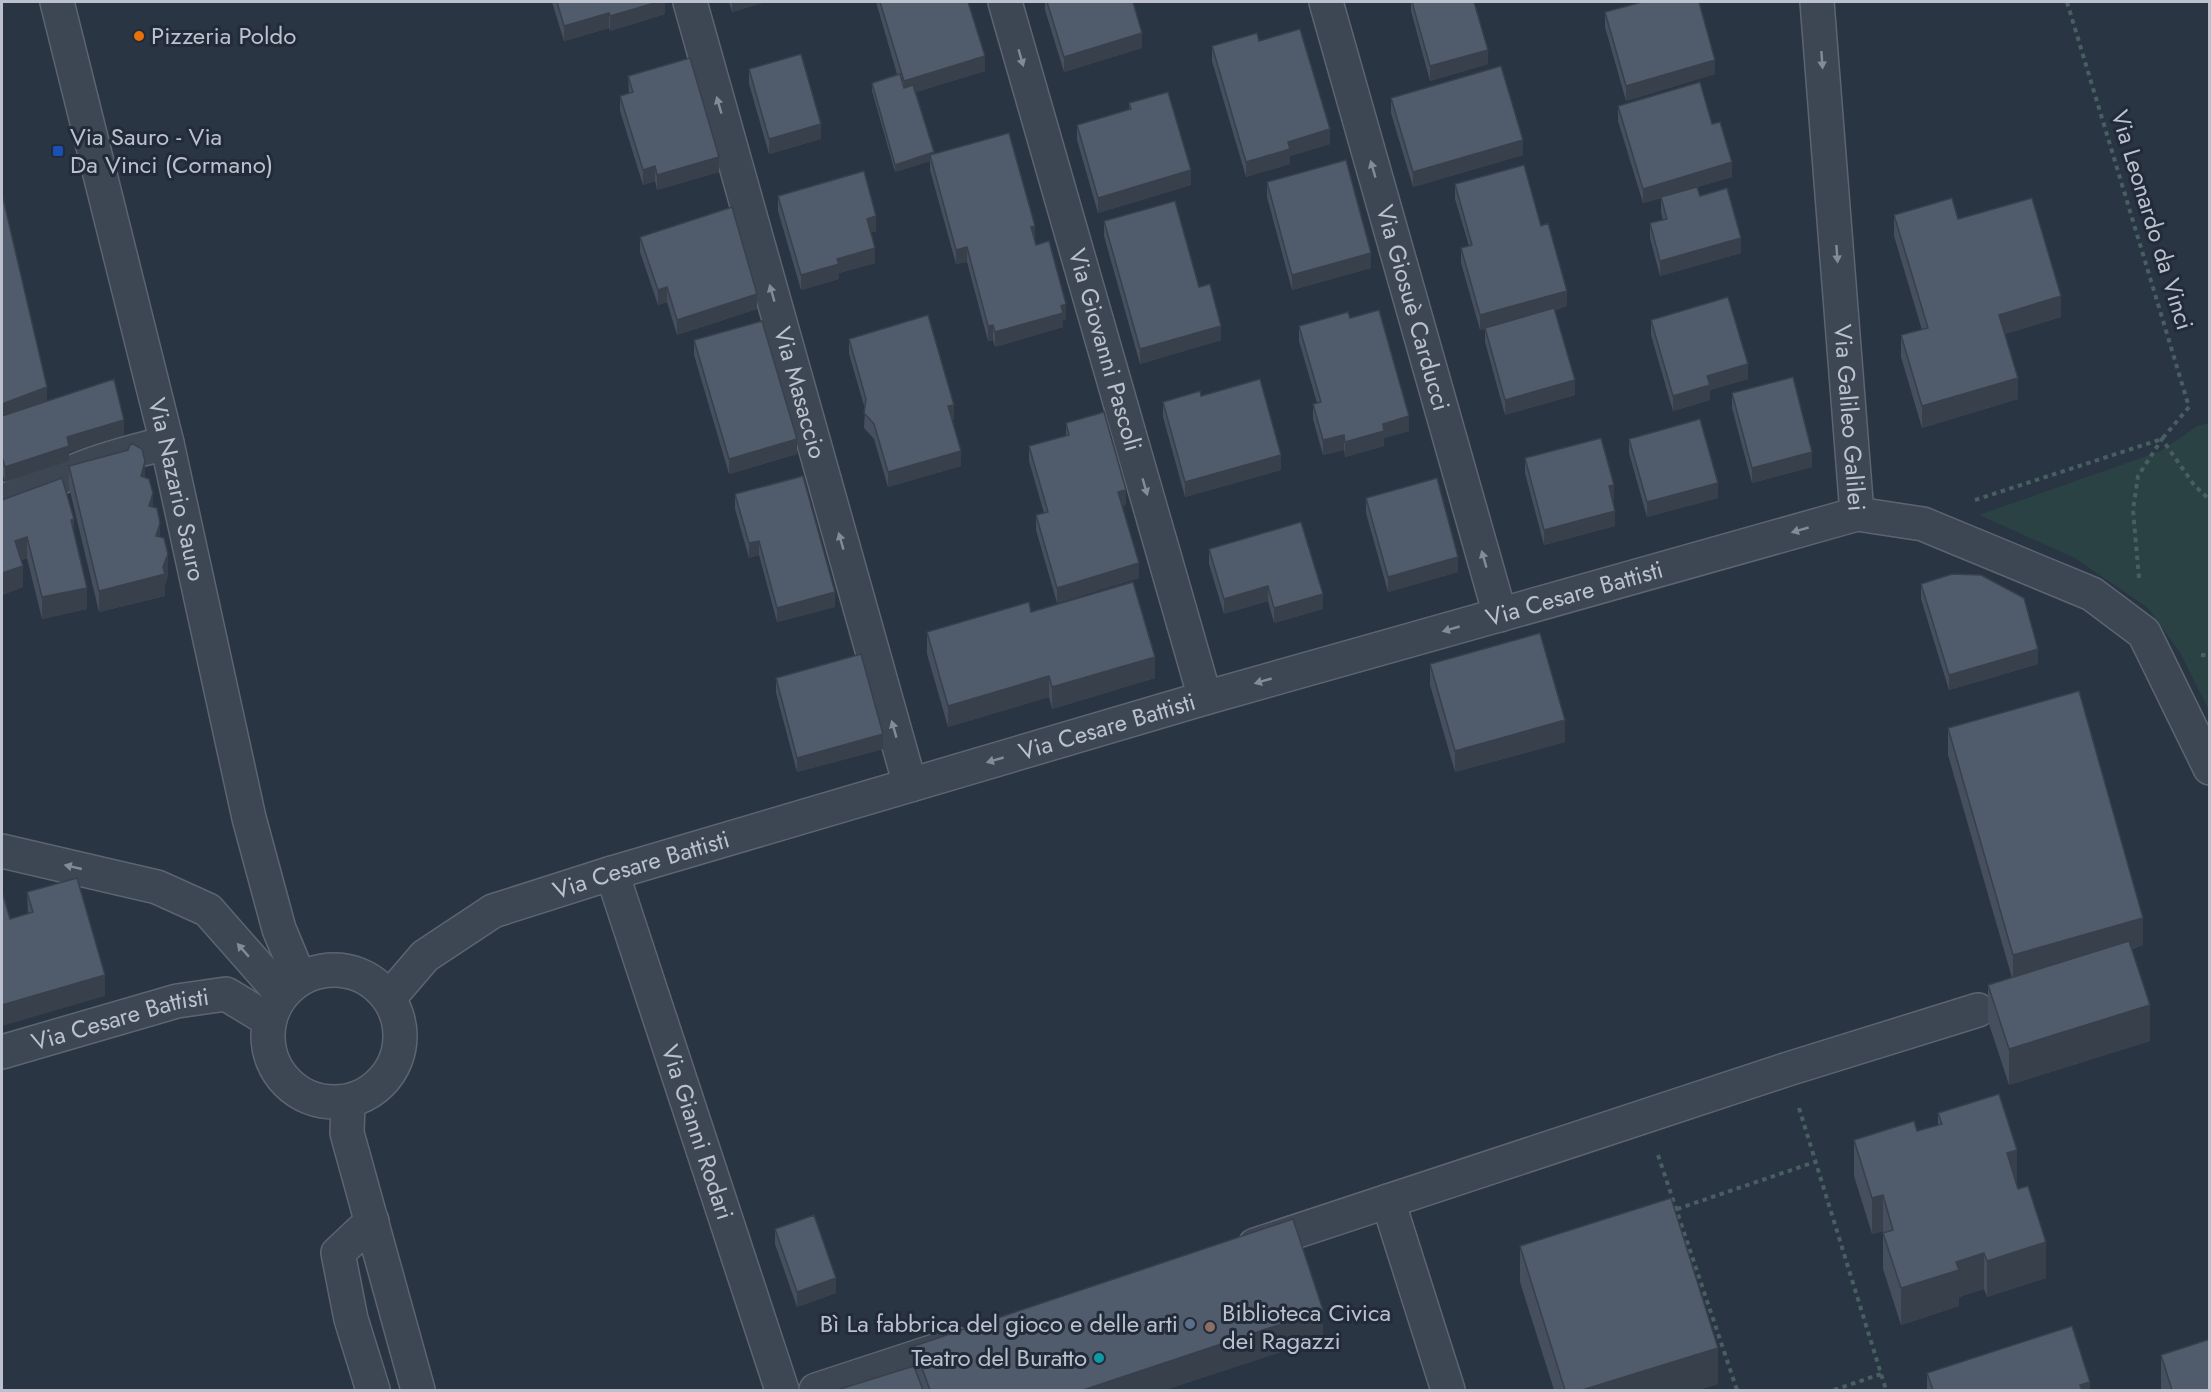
<svg xmlns="http://www.w3.org/2000/svg" width="2211" height="1392" viewBox="0 0 2211 1392" font-family="Jost,sans-serif">
<style>
.green{fill:#2b4244}
.lines{fill:none;stroke-linecap:round;stroke-linejoin:round}
.minor-casing{stroke:#5c6470;stroke-width:36}
.path{stroke:#495e61;stroke-width:4;stroke-dasharray:4.5 4.5;stroke-linecap:butt}
.minor{stroke:#3d4753;stroke-width:33}
.wall{fill:#454f5d}
.shaded-wall{fill:#38404c}
.building{fill:#505c6c;stroke:#38404c;stroke-width:1.5}
.oneway{fill:#828b96}
.food-dot{fill:#e8710a;stroke:#222b39;stroke-width:2}
.transit-dot{fill:#1a4fb4;stroke:#222b39;stroke-width:2}
.service-dot{fill:#5c6f8a;stroke:#222b39;stroke-width:2}
.education-dot{fill:#8d6e63;stroke:#222b39;stroke-width:2}
.culture-dot{fill:#0f9aa8;stroke:#222b39;stroke-width:2}
.labels{text-anchor:middle;stroke-width:6;stroke-linejoin:round;paint-order:stroke}
.poi-label{font-size:24px;fill:#bbc2cd;stroke:#222b39;text-anchor:start}
.street-label{font-size:24px;fill:#bbc2cd;stroke:#222b39}
</style>
<rect width="100%" height="100%" fill="#293543"/>
<path class="green" d="M2209,423H2210L2209,711L2181,654L2148,608L2075,558L1979,515L2161,451L2197,426Z"/>
<g class="lines">
<g class="minor-casing">
<g id="minor">
<path id="s1" d="M57,2L167,443L249,818L279,929L299,977"/>
<path id="s2" d="M690,2L910,785"/>
<path id="s3" d="M1005,2L1205,698"/>
<path id="s4" d="M1326,2L1500,615"/>
<path id="s5" d="M1817,2L1857,514"/>
<path d="M2,501C30,492 55,479 82,468C110,457 138,450 167,443"/>
<path d="M2,851L157,887L208,910L282,994"/>
<path id="s6" d="M612,873L782,1390"/>
<circle cx="334" cy="1036" r="66"/>
<path id="s7" d="M389,998L425,956L493,911L612,873L1205,698L1857,514L1923,524L2092,594L2144,633L2210,768"/>
<path id="s8" d="M2,1052L177,1001L226,994L269,1020"/>
<path d="M348,1102L347,1133L418,1390"/>
<path d="M1388,1201L1448,1390"/>
<path d="M372,1221L338,1253L351,1319L373,1390"/>
<path d="M1255,1245L1788,1069L1978,1010"/>
<path d="M816,1390L956,1344"/>
</g>
</g>
<path class="path" d="M1975,500L2162,439L2189,407L2067,2
M2139,578L2133,510L2138,476L2162,439L2194,485L2210,500
M2201,655H2210
M1799,1108L1886,1390
M1658,1155L1737,1390
M1677,1209L1815,1162
M1834,1390L1881,1374"/>
<use href="#minor" class="minor"/>
</g>
<path class="wall" d="M552,2H665V14L610,31L609,28L564,41Z
M729,2H762V3L732,12Z
M876,2H968L985,71L916,92L934,154L1035,241L1066,319L1063,320V327L995,347L993,340L988,341L967,262L956,264L930,170V161L895,172L872,91V83L897,74Z
M1045,2H1133L1142,48L1064,72L1045,10Z
M1411,2H1474L1488,64L1430,81L1411,11Z
M1605,12L1715,74L1626,101L1605,27Z
M1259,41L1330,144L1290,156V164L1246,177L1212,61V46Z
M749,69L821,139L769,154L749,84Z
M628,76L719,172L657,190L655,181L643,185L620,111V96L629,93Z
M1391,98L1523,155L1413,187L1391,113Z
M1129,103L1191,185L1098,213L1077,140V125L1129,109Z
M1618,106L1712,124L1732,177L1697,187L1700,196L1741,253L1660,276L1650,238V223L1663,220L1661,212V198L1643,203L1618,121Z
M1267,182L1371,268L1292,290L1267,197Z
M1455,184L1541,226L1567,306L1555,310L1575,395L1505,415L1485,342V329L1480,330L1461,263V248L1469,246L1455,199Z
M2,194L47,401L124,435L69,452V461L5,482L2,472Z
M778,196L876,231L871,232L875,263L839,273V279L801,290L778,211Z
M1894,215L1958,219L2061,317L2005,334L2018,399L1922,428L1901,357V335L1922,330L1894,236Z
M1104,221L1199,287L1221,340L1140,364L1104,236Z
M640,237L757,309L677,335L667,302L658,305L640,252Z
M1350,318L1409,431L1384,438V446L1345,457L1344,450L1323,455L1313,419V404L1317,403L1299,341V326Z
M1651,320L1748,379L1710,390V400L1673,411L1651,335Z
M849,339L954,420H952L961,466L888,487L874,439L864,428L865,409L849,354Z
M694,340L797,454L729,474L694,355Z
M1732,393L1812,467L1752,483L1732,408Z
M1201,396L1281,470L1185,497L1163,417V402Z
M1066,423L1126,505L1122,506L1139,578L1057,603L1036,530V515L1044,513L1029,461V446L1066,436Z
M1629,439L1718,498L1647,517L1629,453Z
M1525,458L1614,500H1612L1615,526L1544,545L1525,473Z
M69,466L145,478L153,507L168,575L165,585V596L99,612L69,487Z
M735,494L835,607L777,622L759,555L749,558L735,509Z
M1366,498L1458,572L1388,592L1366,513Z
M2,500L74,533L87,609L42,619L27,558L22,560L23,587L2,595Z
M1209,549L1323,609L1274,623L1268,601L1224,614L1209,564Z
M1921,584L2038,664L1949,690L1921,599Z
M1031,612L1155,678L1052,709L1049,697L948,727L927,654V632Z
M1430,664L1565,742L1455,772L1430,685Z
M776,678L883,749L797,772L776,693Z
M1948,728L2143,945L2132,949L2150,1041L2009,1085L1988,1021V985L2012,978L1948,755Z
M27,892L105,996L10,919L28,914Z
M1938,1113L2017,1186L2046,1278L1987,1297L1984,1289L1959,1297V1306L1901,1325L1883,1269V1231L1872,1234L1854,1176V1140L1917,1131L1938,1125Z
M775,1229L836,1293L797,1307L775,1244Z
M1520,1246L1718,1384L1698,1390H1554L1520,1282Z
M1323,1338L1165,1390H837L914,1366V1346Z
M2161,1355L2210,1390H2161Z
M1927,1373L2090,1390H1927Z"/>
<path class="shaded-wall" d="M658,2H665V14L610,31V16Z
M732,2H762V3L732,12Z
M609,13V28L564,41V26Z
M1142,33V48L1064,72V57Z
M1488,50V64L1430,81V66Z
M985,56V71L904,96V81Z
M1715,60V74L1626,101V86Z
M821,124V139L769,154V139Z
M1330,129V144L1290,156V164L1246,177V162L1288,142Z
M1523,140V155L1413,187V172Z
M934,152V160L930,155V161L895,172V165Z
M719,157V172L657,190V175Z
M1732,162V177L1643,203V189Z
M655,166V181L643,185V170Z
M1191,170V185L1098,213V198Z
M876,216V231L867,234V219Z
M1035,226V241L1031,227Z
M1741,238V253L1660,276V261Z
M967,247V262L956,264V250Z
M875,248V263L839,273V279L801,290V275L837,259Z
M1371,253V268L1292,290V275Z
M667,287V302L658,305V290Z
M1567,291V306L1480,330V315Z
M757,294V309L677,335V320Z
M2061,296V317L1999,336V315Z
M1066,304V319L1063,320V327L995,347V332Z
M993,325V340L988,341V326Z
M1221,326V340L1140,364V349Z
M1748,364V379L1710,390V400L1673,411V396L1707,376Z
M2018,378V399L1922,428V406Z
M1575,380V395L1505,415V400Z
M47,387V415L2,431V404Z
M954,405V420L948,421V406Z
M1409,416V431L1384,438V446L1345,457V442L1383,424Z
M124,420V435L69,452V461L5,482V467L67,437Z
M1344,435V450L1323,455V440Z
M797,439V454L729,474V459Z
M961,451V466L888,487V472Z
M1812,452V467L1752,483V468Z
M1281,455V470L1185,497V482Z
M145,461V483L141,476Z
M1718,483V498L1647,517V502Z
M1614,485V500L1609,501V486Z
M1126,490V505L1118,507V492Z
M153,493V514L149,506Z
M1615,511V526L1544,545V530Z
M74,519V541L71,520Z
M160,523V544L156,536Z
M27,537V558L15,563V541Z
M759,541V555L749,558V543Z
M168,554V575L165,585V596L99,612V591L163,567Z
M1458,557V572L1388,592V577Z
M1139,563V578L1057,603V588Z
M23,566V587L2,595V573Z
M1268,586V601L1224,614V599Z
M87,588V609L42,619V597Z
M835,592V607L777,622V608Z
M1323,594V609L1274,623V608Z
M2038,649V664L1949,690V675Z
M1155,657V678L1052,709V687Z
M1049,676V697L948,727V706Z
M1565,720V742L1455,772V751Z
M883,734V749L797,772V758Z
M2143,918V945L2013,982V955Z
M105,975V996L2,1026V1005Z
M2150,1005V1041L2009,1085V1049Z
M2017,1150V1186L2007,1153Z
M1883,1195V1231L1872,1234V1198Z
M2046,1242V1278L1987,1297V1261Z
M1984,1253V1289L1959,1297V1306L1901,1325V1288L1956,1262Z
M836,1278V1293L797,1307V1292Z
M1323,1310V1338L1165,1390H1083Z
M1718,1348V1384L1698,1390H1582Z
M2090,1382V1390H2080V1385Z"/>
<path class="building" d="M557,2H658L610,16L609,13L564,26Z
M880,2H968L985,56L904,81Z
M1047,2H1133L1142,33L1064,57Z
M1412,2H1474L1488,50L1430,66Z
M1642,2H1699L1715,60L1626,86L1605,12Z
M1300,29L1330,129L1288,142L1290,149L1246,162L1212,46L1257,33L1259,41Z
M801,54L821,124L769,139L749,69Z
M690,58L719,157L657,175L655,166L643,170L620,96L633,92L628,76Z
M1501,66L1523,140L1413,172L1391,98Z
M900,74L904,88L913,85L934,152L895,165L872,83Z
M1700,82L1712,124L1720,122L1732,162L1643,189L1618,106Z
M1168,92L1191,170L1098,198L1077,125L1131,109L1129,103Z
M1009,133L1035,226L1031,227L1036,245L1049,241L1066,304L1061,306L1063,313L995,332L993,325L988,326L967,247L956,250L930,155Z
M1346,160L1371,253L1292,275L1267,182Z
M1524,165L1541,226L1548,223L1567,291L1480,315L1461,248L1472,245L1455,184Z
M864,171L876,216L867,219L875,248L837,259L839,264L801,275L778,196Z
M1697,187L1700,196L1727,188L1741,238L1660,261L1650,223L1667,219L1661,197Z
M2,194L47,387L2,404Z
M1952,198L1958,219L2032,198L2061,296L1999,315L2018,378L1922,406L1901,335L1928,328L1894,215Z
M1175,201L1199,287L1210,284L1221,326L1140,349L1104,221Z
M732,207L757,294L677,320L667,287L658,290L640,237Z
M1728,297L1748,364L1707,376L1710,385L1673,396L1651,320Z
M1554,308L1575,380L1505,400L1485,328Z
M1379,310L1409,416L1383,424L1384,431L1345,442L1344,435L1323,440L1313,404L1321,402L1299,326L1348,312L1350,318Z
M928,315L954,405L948,406L961,451L888,472L874,424L864,413L866,399L849,339Z
M762,321L797,439L729,459L694,340Z
M1793,377L1812,452L1752,468L1732,393Z
M114,379L124,420L67,437L69,446L5,467L2,457V416Z
M1260,379L1281,455L1185,482L1163,402L1200,391L1201,396Z
M1104,412L1126,490L1118,492L1139,563L1057,588L1036,515L1048,512L1029,446L1069,435L1066,423Z
M1700,419L1718,483L1647,502L1629,439Z
M1601,438L1614,485L1609,486L1615,511L1544,530L1525,458Z
M131,443L142,449L145,461L141,476L149,479L153,493L149,506L157,508L160,523L156,536L164,538L168,554L163,567L165,574L99,591L69,466L128,450Z
M803,476L835,592L777,608L759,541L749,543L735,494Z
M62,478L74,519L71,520L87,588L42,597L27,537L15,541L23,566L2,573V500Z
M1437,478L1458,557L1388,577L1366,498Z
M1301,522L1323,594L1274,608L1268,586L1224,599L1209,549Z
M1952,574L1981,575L2024,598L2038,649L1949,675L1921,584Z
M1133,582L1155,657L1052,687L1049,676L948,706L927,632L1029,602L1031,612Z
M1540,633L1565,720L1455,751L1430,664Z
M861,654L883,734L797,758L776,678Z
M2079,691L2143,918L2013,955L1948,728Z
M77,878L105,975L2,1005V895H3L10,919L33,912L27,892Z
M2129,941L2150,1005L2009,1049L1988,985Z
M1999,1094L2017,1150L2007,1153L2018,1189L2028,1186L2046,1242L1987,1261L1984,1253L1956,1262L1959,1270L1901,1288L1883,1233L1893,1230L1883,1195L1872,1198L1854,1140L1914,1121L1917,1131L1942,1124L1938,1113Z
M1671,1198L1718,1348L1582,1390H1565L1520,1246Z
M814,1215L836,1278L797,1292L775,1229Z
M1293,1219L1323,1310L1083,1390H930L914,1346Z
M2072,1326L2090,1382L2080,1385L2082,1390H1933L1927,1373Z
M2210,1339V1390H2172L2161,1355Z
M914,1366L923,1390H837Z"/>
<defs><path id="oneway-solid" d="M-6-.8H1V-3.2L6.5 0L1 3.2V.8H-6Z" transform="scale(1.5)"/></defs>
<g class="oneway">
<use href="#oneway-solid" transform="translate(1021 58) rotate(74)"/>
<use href="#oneway-solid" transform="translate(1822 60) rotate(86)"/>
<use href="#oneway-solid" transform="translate(719 105) rotate(-106)"/>
<use href="#oneway-solid" transform="translate(1373 169) rotate(-106)"/>
<use href="#oneway-solid" transform="translate(1837 254) rotate(86)"/>
<use href="#oneway-solid" transform="translate(772 293) rotate(-106)"/>
<use href="#oneway-solid" transform="translate(1145 487) rotate(74)"/>
<use href="#oneway-solid" transform="translate(1800 530) rotate(164)"/>
<use href="#oneway-solid" transform="translate(841 541) rotate(-106)"/>
<use href="#oneway-solid" transform="translate(1484 559) rotate(-106)"/>
<use href="#oneway-solid" transform="translate(1451 629) rotate(164)"/>
<use href="#oneway-solid" transform="translate(1263 681) rotate(164)"/>
<use href="#oneway-solid" transform="translate(894 729) rotate(-106)"/>
<use href="#oneway-solid" transform="translate(995 760) rotate(164)"/>
<use href="#oneway-solid" transform="translate(73 867) rotate(-167)"/>
<use href="#oneway-solid" transform="translate(243 950) rotate(-131)"/>
</g>
<circle class="food-dot" cx="139" cy="36" r="6"/>
<rect class="transit-dot" x="52" y="145" width="12" height="12" rx="3"/>
<circle class="service-dot" cx="1190" cy="1324" r="6"/>
<circle class="education-dot" cx="1210" cy="1327" r="6"/>
<circle class="culture-dot" cx="1099" cy="1358" r="6"/>
<g class="labels">
<g class="poi-label">
<text x="151" y="44">Pizzeria Poldo</text>
<text x="70" y="145">Via Sauro - Via<tspan x="70" dy="28">Da Vinci (Cormano)</tspan></text>
<text x="1222" y="1321">Biblioteca Civica<tspan x="1222" dy="28">dei Ragazzi</tspan></text>
<text x="1178" y="1332" text-anchor="end">Bì La fabbrica del gioco e delle arti</text>
<text x="1087" y="1366" text-anchor="end">Teatro del Buratto</text>
</g>
<g class="street-label">
<text transform="translate(2152 220) rotate(73)" y="8">Via Leonardo da Vinci</text>
<text dy="8" stroke="none"><textPath href="#s4" startOffset="318">Via Giosuè Carducci</textPath></text>
<text dy="8" stroke="none"><textPath href="#s3" startOffset="362">Via Giovanni Pascoli</textPath></text>
<text dy="8" stroke="none"><textPath href="#s2" startOffset="406">Via Masaccio</textPath></text>
<text dy="8" stroke="none"><textPath href="#s5" startOffset="417">Via Galileo Galilei</textPath></text>
<text dy="8" stroke="none"><textPath href="#s1" startOffset="502">Via Nazario Sauro</textPath></text>
<text dy="8" stroke="none"><textPath href="#s7" startOffset="1264">Via Cesare Battisti</textPath></text>
<text dy="8" stroke="none"><textPath href="#s7" startOffset="778">Via Cesare Battisti</textPath></text>
<text dy="8" stroke="none"><textPath href="#s7" startOffset="292">Via Cesare Battisti</textPath></text>
<text dy="8" stroke="none"><textPath href="#s8" startOffset="123">Via Cesare Battisti</textPath></text>
<text dy="8" stroke="none"><textPath href="#s6" startOffset="273">Via Gianni Rodari</textPath></text>
</g>
</g>
<rect width="2211" height="1392" fill="none" stroke="#bbc2cd" stroke-width="6"/>
</svg>
